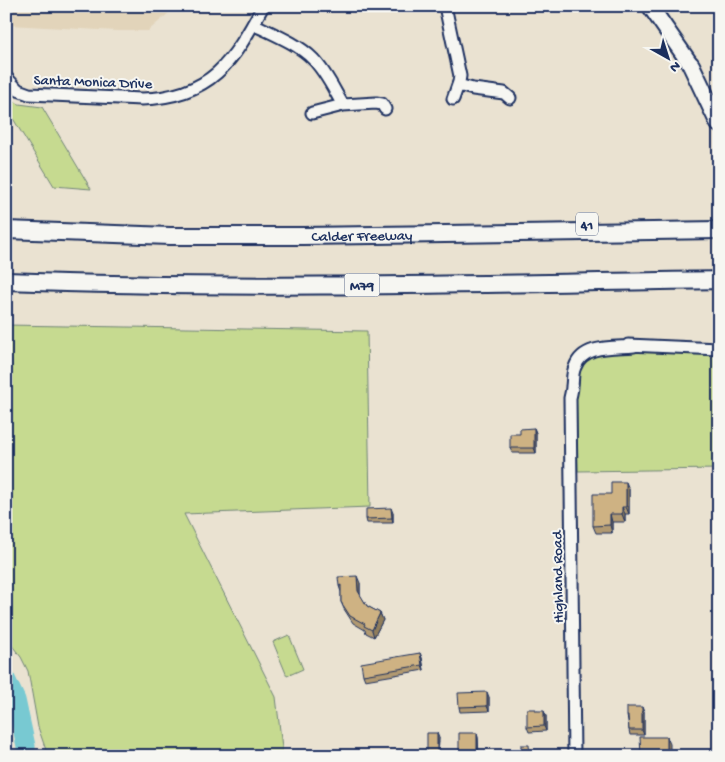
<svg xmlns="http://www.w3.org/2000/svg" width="725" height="762" viewBox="0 0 725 762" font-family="'Gochi Hand',sans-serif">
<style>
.built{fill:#e2d4ba}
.green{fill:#c6da90;stroke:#708477}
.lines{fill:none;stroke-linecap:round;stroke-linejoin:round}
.river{stroke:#78c9d2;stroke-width:19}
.minor-casing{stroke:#1b2f5e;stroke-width:15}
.major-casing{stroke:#1b2f5e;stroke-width:19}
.highway-casing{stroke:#1b2f5e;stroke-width:20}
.minor{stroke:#f6f6f2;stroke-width:11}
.major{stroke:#f6f6f2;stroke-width:15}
.highway{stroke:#f6f6f2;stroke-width:16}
.wall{fill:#b19971;stroke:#1b2f5e}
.shaded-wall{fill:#907d5c;stroke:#1b2f5e}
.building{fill:#ceb283;stroke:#1b2f5e}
.labels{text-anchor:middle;stroke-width:4;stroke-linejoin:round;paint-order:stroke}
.shield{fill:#f6f6f2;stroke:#5d6b8a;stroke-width:1}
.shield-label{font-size:14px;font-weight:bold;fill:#1b2f5e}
.street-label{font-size:15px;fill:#1b2f5e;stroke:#f6f6f2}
</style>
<rect width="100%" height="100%" fill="#eae2d1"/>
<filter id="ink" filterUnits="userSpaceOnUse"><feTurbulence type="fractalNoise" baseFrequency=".02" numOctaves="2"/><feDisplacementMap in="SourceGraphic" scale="10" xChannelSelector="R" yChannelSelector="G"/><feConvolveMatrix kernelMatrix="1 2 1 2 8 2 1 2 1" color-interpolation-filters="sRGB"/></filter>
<g filter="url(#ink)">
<path class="built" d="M6,6H177L148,31H117L10,25L6,26Z"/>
<path class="green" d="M8,98L19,104L42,107L91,189L54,186L6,107V99Z
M6,325L367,331L370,507L184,514L276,697L283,756H48L38,727L28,671L21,657L6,638Z
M629,351L719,354V469L578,471L576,382L578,364L594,352Z
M289,635L303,669L287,676L273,642Z"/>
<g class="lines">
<path class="river" d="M6,679L16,700L26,746V756"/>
<g class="minor-casing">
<path id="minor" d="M445,6L460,76L459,82L453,99
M253,24C273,34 297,43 313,59C326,72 334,90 343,105
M6,77L18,90L29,94L142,99C211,97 233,62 263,6
M458,85L473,89L504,93L510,98
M312,113L343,105L376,103L382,104L385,109
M628,345L719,349
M574,756L570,398C571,394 572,390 572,386C573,380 572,373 575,367C583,344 614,348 634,346"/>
</g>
<g class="major-casing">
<path id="major" d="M650,6L691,65"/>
</g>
<g class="highway-casing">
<g id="highway">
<path d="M691,65L719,124"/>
<path id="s1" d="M6,230L170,236H303L719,230"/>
<path d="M6,281C244,290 481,284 719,280"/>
</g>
</g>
<use href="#minor" class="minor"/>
<use href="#major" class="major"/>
<use href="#highway" class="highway"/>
</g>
<path class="wall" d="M534,428L536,433V453H512L510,448L520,434Z
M629,489V514H625V522H612V533H596L593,526L611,494Z
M393,513V523H367L366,519Z
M360,583V595L367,606L380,613L383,620L374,637L366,633L365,630L353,623L344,609L341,602V592L339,586Z
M420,653L422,658L424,670L365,680L363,675Z
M489,697V711L460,712L459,707Z
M537,711L546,716V731L529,732L527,727Z
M644,712V735H630L629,730L628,721L627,716Z
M477,733L478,738L479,756H460L459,752Z
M439,738L438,756H428L427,752Z"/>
<path class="shaded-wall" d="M534,428L536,433V453L534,448Z
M626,482L629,489V514L626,507Z
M622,507L625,514V522L622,514Z
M391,508L393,513V523L392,518Z
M610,514L612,522V533L610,525Z
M357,576L360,583V599L358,591Z
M380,613L383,620L374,637L372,630Z
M420,653L422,658L424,670L422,665Z
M487,692L489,697V711L487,706Z
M642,707L644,712V735L642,730Z
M544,711L546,716V731L544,726Z
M437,733L439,738L438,756L437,753Z
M477,733L478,738L479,756L477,752Z
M667,737L670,744V756H667Z"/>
<path class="building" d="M534,428V448H510V434H520V429Z
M611,482H626V507H622V514H610V525L593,526V494H611Z
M391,508L392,518L366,519V509Z
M357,576L358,591L367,606L380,613L372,630L364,626L365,624L350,616L341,602V585L339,586L338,577Z
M420,653L422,665L363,675L361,663Z
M487,692V706L459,707L458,693Z
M627,707H642V730H629L628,716H627Z
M527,709H536V711H544V726L527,727Z
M427,733H437V753L427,752Z
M459,733H477V752H459Z
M640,737H667V756H641Z
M521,745H529L530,756H521Z"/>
</g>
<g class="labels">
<g class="shield">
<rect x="576" y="212.5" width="22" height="23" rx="4"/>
<rect x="344.5" y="273.5" width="35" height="23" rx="4"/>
</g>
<g class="shield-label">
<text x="587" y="229">41</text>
<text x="362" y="290">M79</text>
</g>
<g class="street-label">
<text transform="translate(93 81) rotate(2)" y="5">Santa Monica Drive</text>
<text dy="5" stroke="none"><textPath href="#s1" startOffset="356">Calder Freeway</textPath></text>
<text transform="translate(557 577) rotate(-91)" y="5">Highland Road</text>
</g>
</g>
<rect width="725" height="762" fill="none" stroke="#f6f6f2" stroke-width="25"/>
<rect x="12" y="12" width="700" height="737" fill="none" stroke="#1b2f5e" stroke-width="2" filter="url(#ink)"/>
<g transform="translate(668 58) rotate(141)" stroke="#f6f6f2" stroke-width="4" paint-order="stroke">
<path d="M0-4L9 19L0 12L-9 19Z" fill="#1b2f5e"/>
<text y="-8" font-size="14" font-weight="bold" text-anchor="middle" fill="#1b2f5e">N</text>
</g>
</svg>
